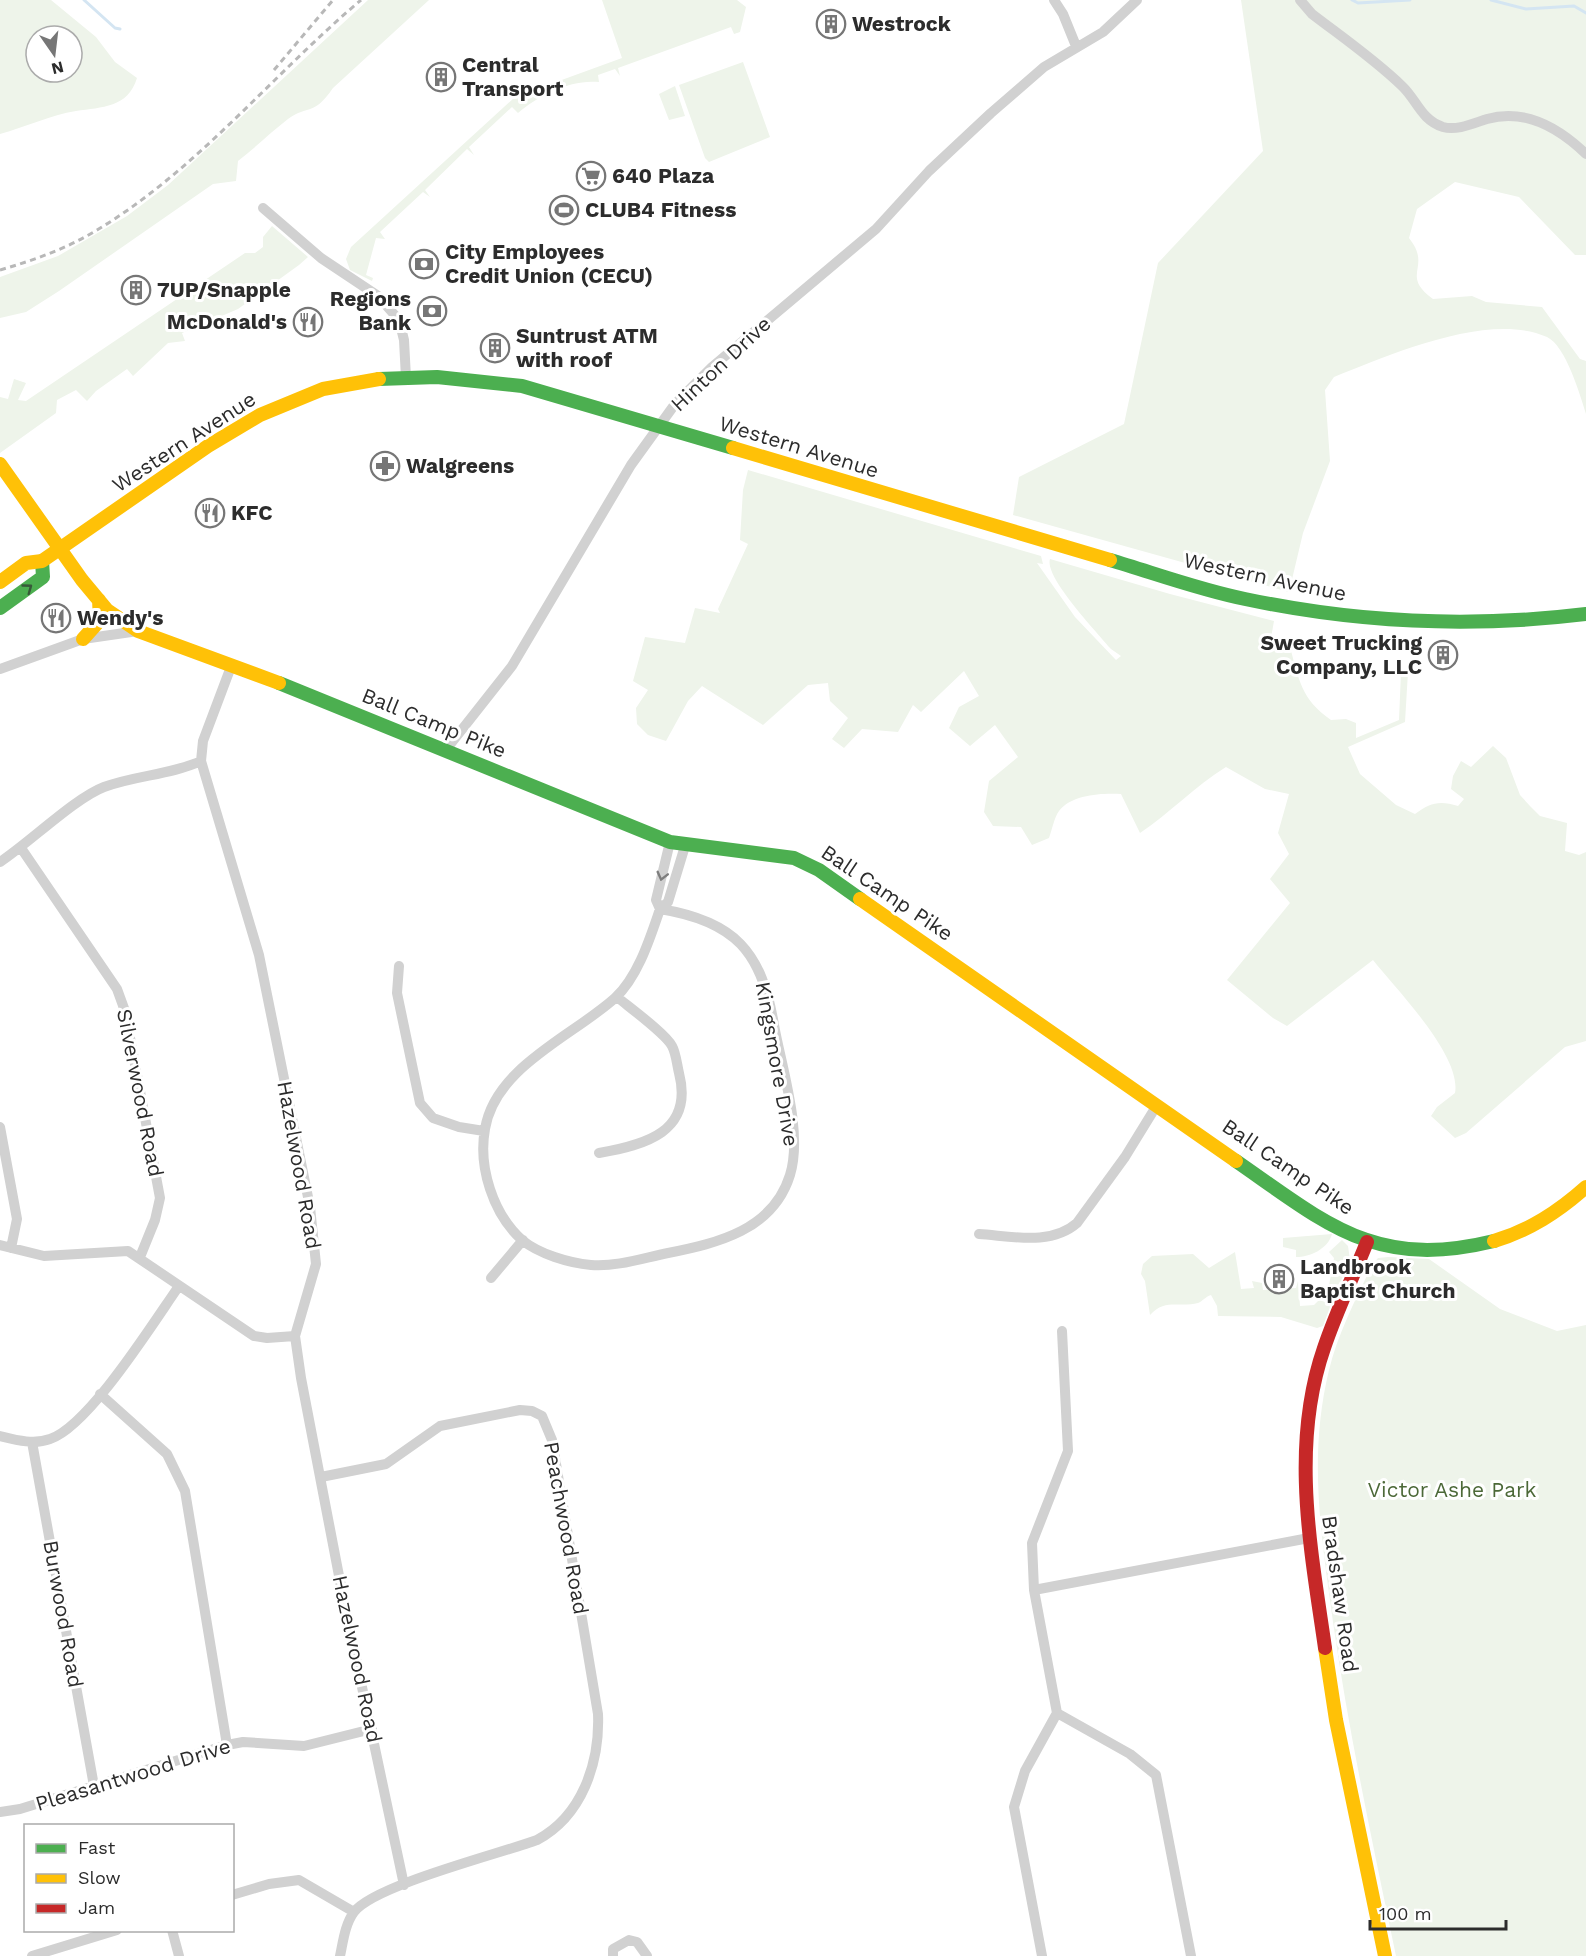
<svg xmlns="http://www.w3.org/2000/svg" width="1586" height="1956" viewBox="0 0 1586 1956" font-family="'Work Sans',sans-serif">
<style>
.green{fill:#eef4ea;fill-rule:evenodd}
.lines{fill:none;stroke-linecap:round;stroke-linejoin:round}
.stream{stroke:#d4e5f2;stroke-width:3}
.street{stroke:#d1d1d1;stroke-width:10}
.fast{stroke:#4caf50;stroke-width:14}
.slow{stroke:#ffc107;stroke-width:14}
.jam{stroke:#c62828;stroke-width:14}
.rail{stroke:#b8b8b8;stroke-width:3;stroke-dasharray:6 4.5;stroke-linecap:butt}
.oneway{stroke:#375a39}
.oneway2{stroke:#7e7e7e}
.labels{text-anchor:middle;stroke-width:6;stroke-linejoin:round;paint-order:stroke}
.poi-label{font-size:21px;font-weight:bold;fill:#2c2c2c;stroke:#fff;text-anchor:start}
.street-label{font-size:21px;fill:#2c2c2c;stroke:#fff}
.park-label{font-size:21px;fill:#4c6938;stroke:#fff}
</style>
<rect width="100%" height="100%" fill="#fff"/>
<path class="green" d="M0,0H51L96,37L115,62L137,78C128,108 102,107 76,111C51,115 25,127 0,134ZM36,36H72V72H36Z
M368,0H429L333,88C313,117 309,104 288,119C271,132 255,148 238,161L236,181L213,184L59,291L26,312L0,318V277L58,256L127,216L168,185Z
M602,0H737L746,7L740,32L734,34L731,27L618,68L620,76L615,69L598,75L599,82C571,79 539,95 518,113L512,107L469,147L474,155L467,149L425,190L430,197L423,192L380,232L385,239L376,238L366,275L373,278L372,281L350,270L346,259L351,247L515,97L622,58Z
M1241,0H1586V255H1575L1519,197L1455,182L1417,209L1409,238C1433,268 1399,274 1433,299L1472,296L1486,302L1542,307L1580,359L1586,361V414C1580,395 1566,346 1547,337C1489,311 1389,355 1334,377L1325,390L1330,461L1303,533L1289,592L1013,515L1019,477L1124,424L1158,263L1263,151Z
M743,62L770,137L709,162L705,158L679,85Z
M675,86L685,116L669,120L659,94Z
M272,226L308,257L299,265L238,309L182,333L185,341L168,343L133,376L127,369L96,391L87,401L76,390L57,400L56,413L0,453V397L8,399L14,379L26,383L18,400L26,401L245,253H255L263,247V237Z
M748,470L1041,556L1043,564L1037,563L1075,617L1116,660L1121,656L1111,649C1098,633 1044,577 1050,559L1170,594L1274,621L1271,638L1290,647C1299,680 1301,699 1331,720L1346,719L1356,723V738L1399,720L1401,672H1408L1405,722L1348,747L1360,774L1396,805L1415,814C1430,803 1439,800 1458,806L1464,799L1451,789L1453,776L1461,761L1471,767L1493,746L1506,758L1520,795L1530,806L1540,816L1567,823L1565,851L1579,855L1586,852V1041L1565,1047L1466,1133L1455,1138L1431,1116L1437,1107L1455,1093C1462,1056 1396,989 1373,960L1287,1026L1273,1018L1227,980L1290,903L1270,879L1289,854L1278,833L1289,794L1265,789L1226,767C1195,786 1170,813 1140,833L1121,794C1103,793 1072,794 1059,811C1054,818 1052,830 1049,838L1032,845L1021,827L993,826L984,812L989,781L1018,757L995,725L970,746L949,728L959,707L979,696L964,671L921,712L913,705L898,732L862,729L844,748L832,739L848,718L830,701L828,683L808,685L763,725L702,686L688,701L666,741L648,735L637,724L636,708L648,690L633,681L645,637L685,643L695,608L720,613L718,609L748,544L740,540L743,490Z
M1332,1234C1328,1249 1310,1257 1296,1257V1250L1283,1247V1238Z
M1342,1240L1348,1246L1350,1260L1336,1292L1333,1294L1328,1291L1334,1258L1329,1252Z
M1235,1252L1241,1289L1254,1288L1252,1281L1262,1283L1263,1290L1296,1288L1298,1281L1300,1306L1314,1305L1319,1300L1328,1303L1330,1307L1323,1326L1317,1328L1281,1317L1218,1316L1217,1306L1211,1295C1205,1297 1203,1301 1198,1303C1180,1308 1165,1298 1150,1315L1145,1281L1141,1274L1143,1264L1152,1256L1193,1254L1209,1268Z
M1388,1257L1429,1259L1500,1309L1557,1331L1586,1325V1956H1396C1373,1845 1349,1734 1333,1622C1321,1534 1308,1457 1329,1370C1338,1333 1356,1299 1372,1265L1378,1258Z"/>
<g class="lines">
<path class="stream" d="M84,0L115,28L120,29
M1352,0L1358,3L1410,0
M1491,0L1526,9L1574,6L1586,13"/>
<path class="street" d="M1054,0L1063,14L1076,46
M1300,0L1312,14C1342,37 1374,59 1402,86C1417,100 1421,120 1443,127C1457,131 1474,123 1487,119C1525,108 1560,129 1586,154
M263,208L321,258L378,296L399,320L404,340L406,378
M232,664L203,741L201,761L259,955L310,1207L316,1264L295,1336L301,1378L345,1607L404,1885
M0,669L83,639L138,631
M445,751L512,666L631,465L675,404L712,367L876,229L929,171L991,113L1044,67L1103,32L1137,0
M21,848L117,989L125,1011L160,1198L155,1220L140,1257
M0,862C29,843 75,798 104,787C136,775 170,775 201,761
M660,909C735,921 762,952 774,1025C782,1069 803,1133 790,1175C773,1230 718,1243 668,1253C643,1258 617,1267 591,1265C569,1263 539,1254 522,1240C493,1214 478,1167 485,1129C495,1067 573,1036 615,998C638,977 650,938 660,909L668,902L685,846
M660,909L656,900L670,842
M399,966L397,993L420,1103L433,1118L459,1127L484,1131
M0,1127L17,1219L11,1248
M599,1153C645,1145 694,1132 679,1073C677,1065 676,1053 672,1046C666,1034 629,1007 617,997
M979,1234C1011,1236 1051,1246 1077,1223L1125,1157L1157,1105
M0,1245L44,1256L128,1251L254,1336L267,1338L295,1336
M491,1278L523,1240
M100,1394L167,1454L185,1491L227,1745
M0,1436C16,1440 34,1445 50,1439C89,1426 153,1323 179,1286
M32,1442L94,1786
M321,1477L386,1464L440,1426L520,1410L532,1411L542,1416L552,1440L598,1714C600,1763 582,1816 537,1840C499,1854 375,1885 354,1912C345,1924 343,1942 340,1956
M1034,1590L1309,1538
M1057,1713L1130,1754L1156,1775L1191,1956
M0,1812L20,1809L227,1745L243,1742L304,1746L372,1729
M232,1895L269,1884L299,1880L354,1912
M172,1930L179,1956
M32,1956L117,1930
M613,1956V1949L629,1940L637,1942L647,1956
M1042,1956L1014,1807L1025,1771L1057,1713L1034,1590L1032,1543L1068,1451L1062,1331"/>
<path class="fast" d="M379,379L437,377L522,386L733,448
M1110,560C1154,573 1200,590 1245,599C1358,623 1472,628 1586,614
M0,608L43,577L42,561
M279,683L670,842L794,858L819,870L860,899
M1236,1161C1327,1224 1375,1270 1494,1241"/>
<path class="slow" d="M733,448L1110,560
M0,464L82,580L107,610L138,631L279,683
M0,582L26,563L42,561L208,446L260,415L323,389L379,379
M83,639L100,620L99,600
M860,899L1236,1161
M1494,1241C1530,1230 1558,1212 1586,1187
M1325,1648L1336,1720L1385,1956"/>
<path class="jam" d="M1325,1648C1311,1550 1290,1446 1324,1348C1336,1312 1353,1277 1367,1242"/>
<path class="rail" d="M274,70L333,0
M0,270C34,260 66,249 97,230C197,170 272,75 361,0"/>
</g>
<defs><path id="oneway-chevron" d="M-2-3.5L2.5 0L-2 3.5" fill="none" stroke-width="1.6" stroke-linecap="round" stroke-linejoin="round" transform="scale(1.5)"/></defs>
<use class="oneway" href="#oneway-chevron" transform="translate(28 588) rotate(-36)"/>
<use class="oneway2" href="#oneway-chevron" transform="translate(662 876) rotate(104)"/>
<defs>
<g id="building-ring" transform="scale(1.5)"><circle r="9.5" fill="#fff" stroke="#767676" stroke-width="1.5"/><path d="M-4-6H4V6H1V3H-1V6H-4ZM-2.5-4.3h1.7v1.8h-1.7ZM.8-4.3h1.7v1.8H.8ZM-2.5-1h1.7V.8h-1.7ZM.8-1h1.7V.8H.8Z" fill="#767676"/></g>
<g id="supermarket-ring" transform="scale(1.5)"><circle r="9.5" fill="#fff" stroke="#767676" stroke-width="1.5"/><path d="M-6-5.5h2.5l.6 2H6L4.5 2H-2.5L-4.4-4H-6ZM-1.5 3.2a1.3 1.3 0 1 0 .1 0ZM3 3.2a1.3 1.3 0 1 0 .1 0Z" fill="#767676"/></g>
<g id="stadium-ring" transform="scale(1.5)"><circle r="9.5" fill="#fff" stroke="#767676" stroke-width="1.5"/><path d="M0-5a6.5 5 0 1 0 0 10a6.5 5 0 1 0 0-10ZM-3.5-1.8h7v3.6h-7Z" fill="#767676"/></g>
<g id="bank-ring" transform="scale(1.5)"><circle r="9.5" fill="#fff" stroke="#767676" stroke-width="1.5"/><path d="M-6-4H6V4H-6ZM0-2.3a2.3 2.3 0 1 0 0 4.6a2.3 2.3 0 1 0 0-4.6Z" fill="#767676"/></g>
<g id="restaurant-ring" transform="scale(1.5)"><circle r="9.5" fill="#fff" stroke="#767676" stroke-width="1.5"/><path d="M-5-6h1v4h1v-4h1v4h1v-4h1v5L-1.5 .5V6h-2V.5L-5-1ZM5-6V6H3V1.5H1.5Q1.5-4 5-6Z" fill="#767676"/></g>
<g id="pharmacy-ring" transform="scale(1.5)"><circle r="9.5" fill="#fff" stroke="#767676" stroke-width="1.5"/><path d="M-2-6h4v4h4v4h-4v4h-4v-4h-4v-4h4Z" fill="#767676"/></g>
</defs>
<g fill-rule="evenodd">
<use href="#building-ring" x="831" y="24"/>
<use href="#building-ring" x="441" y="77"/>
<use href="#supermarket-ring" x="591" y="176"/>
<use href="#stadium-ring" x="564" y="210"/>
<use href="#bank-ring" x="424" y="264"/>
<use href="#building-ring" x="136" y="290"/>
<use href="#bank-ring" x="432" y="311"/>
<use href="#restaurant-ring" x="308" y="322"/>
<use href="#building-ring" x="495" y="348"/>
<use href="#pharmacy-ring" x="385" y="466"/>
<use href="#restaurant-ring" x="210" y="513"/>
<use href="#restaurant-ring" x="56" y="618"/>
<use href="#building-ring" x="1443" y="655"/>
<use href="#building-ring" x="1279" y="1279"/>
</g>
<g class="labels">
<g class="poi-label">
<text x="852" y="31">Westrock</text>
<text x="462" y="72">Central<tspan x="462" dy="24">Transport</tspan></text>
<text x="612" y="183">640 Plaza</text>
<text x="585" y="217">CLUB4 Fitness</text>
<text x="445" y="259">City Employees<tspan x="445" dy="24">Credit Union (CECU)</tspan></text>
<text x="157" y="297">7UP/Snapple</text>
<text x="411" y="306" text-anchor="end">Regions<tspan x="411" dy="24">Bank</tspan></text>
<text x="287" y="329" text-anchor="end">McDonald's</text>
<text x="516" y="343">Suntrust ATM<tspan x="516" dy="24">with roof</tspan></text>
<text x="406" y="473">Walgreens</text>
<text x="231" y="520">KFC</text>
<text x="77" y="625">Wendy's</text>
<text x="1422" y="650" text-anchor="end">Sweet Trucking<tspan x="1422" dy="24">Company, LLC</tspan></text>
<text x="1300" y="1274">Landbrook<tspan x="1300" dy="24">Baptist Church</tspan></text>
</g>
<g class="street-label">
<text transform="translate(721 364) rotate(-43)" y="7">Hinton Drive</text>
<text transform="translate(184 442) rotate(-33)" y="7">Western Avenue</text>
<text transform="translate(799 447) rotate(17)" y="7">Western Avenue</text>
<text transform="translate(1265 577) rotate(12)" y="7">Western Avenue</text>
<text transform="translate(434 723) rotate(22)" y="7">Ball Camp Pike</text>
<text transform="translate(887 893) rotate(34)" y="7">Ball Camp Pike</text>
<text transform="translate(777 1064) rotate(80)" y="7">Kingsmore Drive</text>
<text transform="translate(140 1093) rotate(79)" y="7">Silverwood Road</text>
<text transform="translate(299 1165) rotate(80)" y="7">Hazelwood Road</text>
<text transform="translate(1288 1167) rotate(34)" y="7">Ball Camp Pike</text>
<text transform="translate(566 1528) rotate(80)" y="7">Peachwood Road</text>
<text transform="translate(1340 1594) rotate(82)" y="7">Bradshaw Road</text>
<text transform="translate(63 1614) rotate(80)" y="7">Burwood Road</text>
<text transform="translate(357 1659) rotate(78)" y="7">Hazelwood Road</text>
<text transform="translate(133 1775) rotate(-17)" y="7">Pleasantwood Drive</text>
</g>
<g class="park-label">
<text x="1452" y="1497">Victor Ashe Park</text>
</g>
</g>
<rect x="24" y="1824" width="210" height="108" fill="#ffffff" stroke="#ababab" stroke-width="1.5"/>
<rect x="36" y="1844" width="30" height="9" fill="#4caf50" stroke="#ababab" stroke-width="1.5"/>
<text x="78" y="1854" font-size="18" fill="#2c2c2c">Fast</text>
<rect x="36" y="1874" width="30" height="9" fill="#ffc107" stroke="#ababab" stroke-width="1.5"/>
<text x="78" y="1884" font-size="18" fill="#2c2c2c">Slow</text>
<rect x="36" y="1904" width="30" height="9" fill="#c62828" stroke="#ababab" stroke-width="1.5"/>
<text x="78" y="1914" font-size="18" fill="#2c2c2c">Jam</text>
<g transform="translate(54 54) rotate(166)"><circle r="28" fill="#ffffff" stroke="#ababab" stroke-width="1.5"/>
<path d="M0-4.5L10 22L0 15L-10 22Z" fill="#767676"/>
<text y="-9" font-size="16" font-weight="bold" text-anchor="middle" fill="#2c2c2c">N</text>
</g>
<path d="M1370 1920v9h136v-9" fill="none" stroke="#2c2c2c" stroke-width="3"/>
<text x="1379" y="1920" font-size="18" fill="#2c2c2c" stroke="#ffffff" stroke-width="4.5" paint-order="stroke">100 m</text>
</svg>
